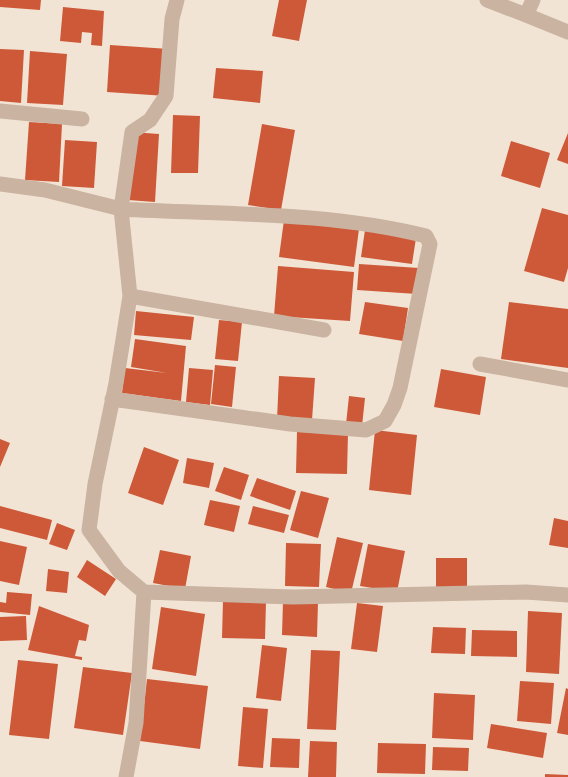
<svg xmlns="http://www.w3.org/2000/svg" width="568" height="777" viewBox="0 0 568 777" font-family="Jost,sans-serif">
<style>
.building{fill:#ce5938}
.lines{fill:none;stroke-linecap:round;stroke-linejoin:round}
.minor{stroke:#cab3a1;stroke-width:15}
</style>
<rect width="100%" height="100%" fill="#f2e4d5"/>
<path class="building" d="M0,0H41L40,10L0,7Z
M279,0H307L299,41L272,36Z
M63,7L104,11L102,46L91,45L92,33L82,32L81,43L60,41Z
M110,45L169,49L166,96L107,92Z
M0,49L24,50L21,103L0,101Z
M30,51L67,54L63,105L27,103Z
M216,68L263,71L260,103L213,98Z
M173,115L200,116L198,173H171Z
M29,122L62,124L59,182L25,180Z
M262,124L295,130L281,210L248,205Z
M132,132L159,134L155,202L128,200Z
M568,133V164L557,160Z
M65,140L97,142L94,188L62,186Z
M511,141L550,153L540,188L501,176Z
M542,208L568,215V268L564,282L524,271Z
M284,220L359,229L354,267L279,257Z
M365,230L416,238L412,264L361,257Z
M359,264L419,268L417,294L357,290Z
M278,266L354,272L350,321L274,316Z
M365,302L408,308L403,341L359,334Z
M509,302L568,309V368L501,359Z
M136,311L194,317L191,340L134,335Z
M219,320L242,322L238,361L215,359Z
M135,339L186,346L181,401L122,393L125,368L167,373L131,367Z
M215,365L236,367L232,407L211,404Z
M189,368L213,370L210,405L186,402Z
M441,369L486,377L480,415L434,407Z
M279,376L315,378L312,420L277,419Z
M349,396L365,398L362,426L346,424Z
M375,430L417,435L411,495L369,490Z
M297,432L348,433L347,474L296,473Z
M0,439L10,443L0,467Z
M144,447L179,460L163,505L128,493Z
M187,458L214,463L209,488L183,483Z
M224,467L249,475L241,500L215,491Z
M257,478L296,491L290,510L250,496Z
M301,491L329,498L318,538L290,530Z
M210,500L240,506L234,532L204,525Z
M0,506L52,520L47,540L0,528Z
M253,506L289,515L284,533L248,524Z
M554,518L568,521V548L549,545Z
M57,523L75,530L67,550L49,544Z
M337,537L363,543L351,593L326,587Z
M0,541L27,547L19,585L0,581Z
M286,543L321,544L319,587L285,586Z
M368,544L405,551L397,592L360,586Z
M160,550L191,556L185,589L153,583Z
M436,558H467V588H436Z
M87,560L116,579L105,596L77,577Z
M48,569L69,572L67,593L46,591Z
M7,592L32,594L30,615L0,612V602L6,603Z
M223,600L266,602L265,639L222,638Z
M283,601L318,602L317,637L282,635Z
M357,603L383,606L377,652L351,649Z
M39,606L89,625L86,641L79,640L75,656L82,657V660L28,650Z
M161,607L205,614L196,676L152,669Z
M528,611L562,613L559,674L526,672Z
M26,616L27,640L0,641V617Z
M433,627L466,628L465,654L431,653Z
M472,630L517,631V657L471,656Z
M262,645L287,648L281,701L256,698Z
M311,650L340,651L336,730L307,729Z
M18,660L58,664L49,739L9,735Z
M83,667L132,673L123,735L74,728Z
M147,679L208,686L200,749L140,741Z
M520,681L554,683L551,724L517,721Z
M566,688L568,689V735L557,733Z
M434,693L475,695L473,740L432,738Z
M243,707L268,709L263,768L238,766Z
M491,724L547,733L543,758L487,748Z
M272,738L300,739L299,768L270,767Z
M310,741L337,742L336,777H308Z
M378,743L426,744L425,774L377,773Z
M433,747L469,748L468,771L432,770Z
M545,774L568,775V777H545Z"/>
<g class="lines">
<path class="minor" d="M487,0L526,15L533,0
M526,15L568,32
M0,111L82,119
M0,184L45,190L121,209L130,296L116,383L95,484L89,530L119,571L144,592L136,723L126,777
M130,296L324,330
M480,364L568,380
M112,399L290,424L366,430L385,421L394,405L400,388L430,244L426,236C326,211 223,215 121,209L132,132L150,120L166,96L172,19L177,0
M144,592L293,597L526,592L568,595"/>
</g>
</svg>
